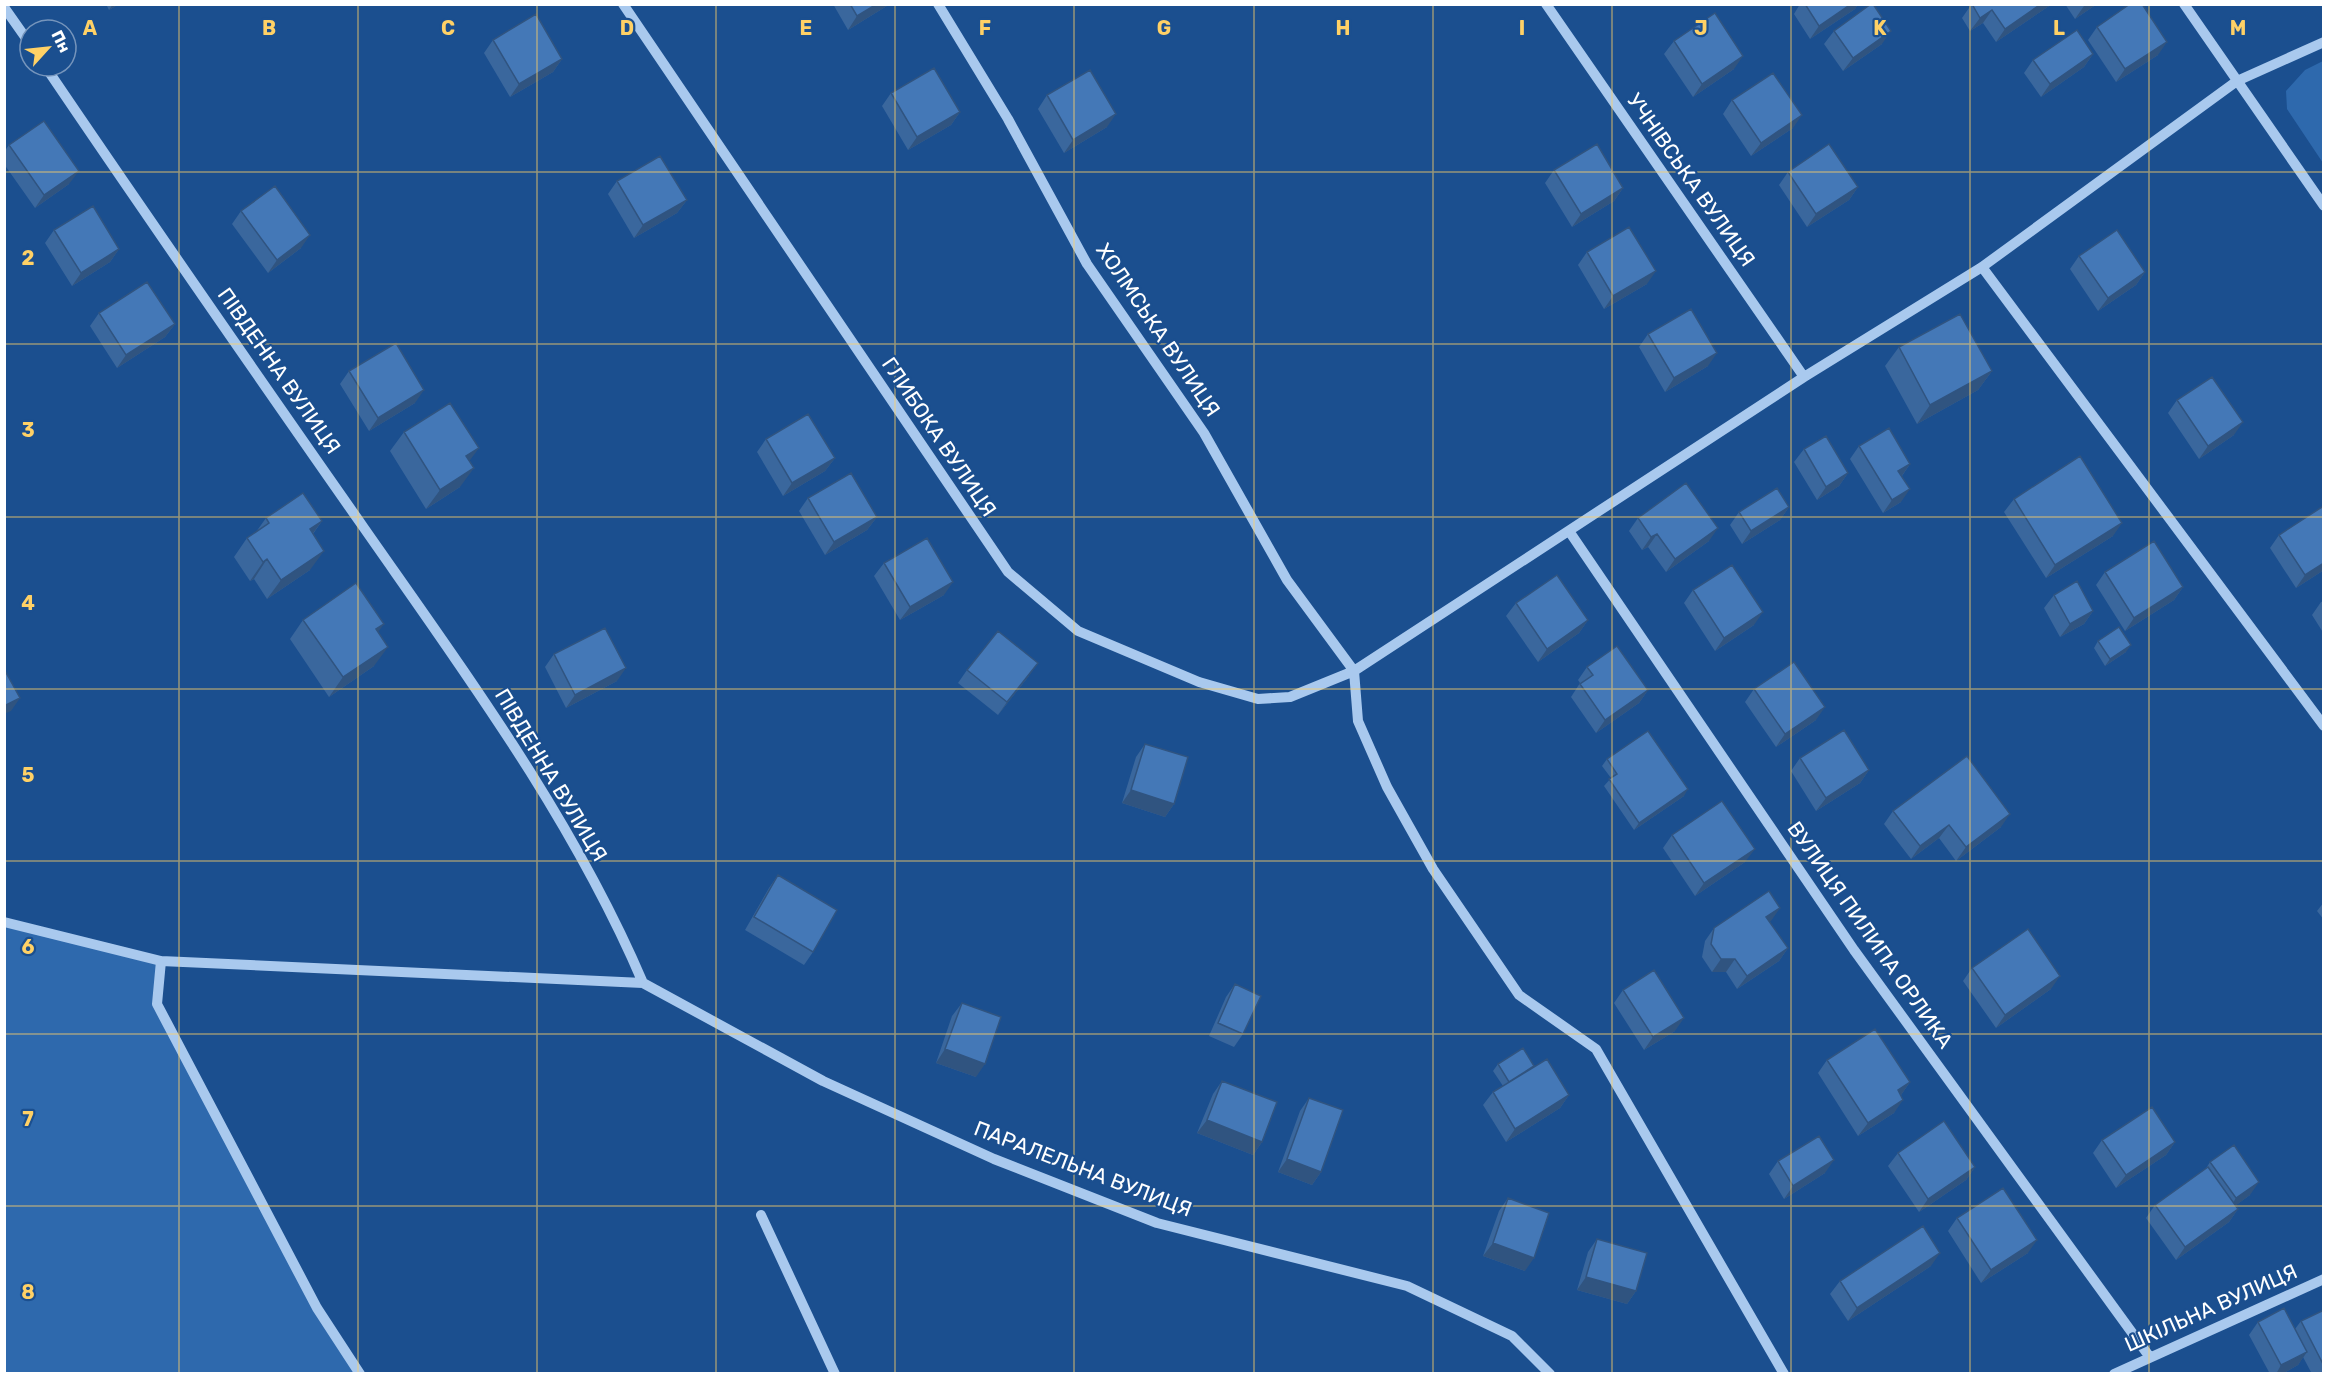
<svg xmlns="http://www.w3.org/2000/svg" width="2328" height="1378" viewBox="0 0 2328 1378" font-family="Rubik,sans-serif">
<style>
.green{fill:#2e69ad}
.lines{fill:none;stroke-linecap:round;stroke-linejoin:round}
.minor{stroke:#a9c9ee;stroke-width:10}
.wall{fill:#3a679d}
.shaded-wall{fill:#305480}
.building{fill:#4478b7;stroke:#305480;stroke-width:1.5}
.grid{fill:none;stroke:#ffd166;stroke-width:1.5;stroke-opacity:0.55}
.labels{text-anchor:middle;stroke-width:4.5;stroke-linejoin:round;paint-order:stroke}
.street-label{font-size:21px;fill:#fff;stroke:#1b4f8f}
.grid-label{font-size:20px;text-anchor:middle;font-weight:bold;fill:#ffd166;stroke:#1b4f8f;stroke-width:4.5;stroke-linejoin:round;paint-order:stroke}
</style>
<rect width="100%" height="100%" fill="#1b4f8f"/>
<path class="green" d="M2323,61V163L2287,109L2286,91L2305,70Z
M4,922L161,961L158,1004L317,1308L360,1373H5Z"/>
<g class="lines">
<path class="minor" d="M623,4L1008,572L1078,631L1199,682L1258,699L1290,697L1354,671L1804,377L1982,267L2237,81L2324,42
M938,4L1008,119L1087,264L1204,433L1287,580L1354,671
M1546,4L1804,377
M2184,4L2324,206
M4,7L30,44
M45,66C150,221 257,375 364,528C466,674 573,819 643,983
M1982,267L2324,726
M1569,531L1854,950L2149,1356
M1354,671L1358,721L1387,787L1433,869L1519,995L1596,1049L1784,1374
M4,922L161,961L643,983L823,1081L994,1159L1157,1223L1407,1286L1512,1336L1550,1374
M161,961L157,1004L317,1308L360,1374
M761,1215L835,1374
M2114,1374L2324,1279"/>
</g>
<path class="wall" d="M106,4H119L109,10Z
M833,4H890L848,30Z
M1800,4H1858L1855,9L1810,39L1794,14Z
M2052,4L1996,42L1983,23L1970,31L1962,18L1971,5Z
M2065,4H2097L2075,19Z
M2097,27L2158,55L2116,82L2088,40Z
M1834,31L1882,44L1843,71L1824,44Z
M493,40L562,59L553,72L510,97L484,53Z
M1674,41L1734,69L1693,97L1664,54Z
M2093,54L2084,67L2041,97L2024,73L2033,60Z
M891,93L960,112L951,125L908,150L882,106Z
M1047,95L1107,127L1064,153L1038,109Z
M1732,100L1793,128L1751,156L1723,114Z
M9,145L69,184L35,208L4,164V152Z
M1554,170L1623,188L1614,201L1572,227L1545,183Z
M1788,172L1858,187L1849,200L1807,227L1779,185Z
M617,181L687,200L677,213L634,238L608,194Z
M241,211L301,248L268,273L232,224Z
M54,230L119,249L110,262L72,286L45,243Z
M1587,252L1647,284L1604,309L1578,265Z
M2079,256L2145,272L2136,285L2098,311L2070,269Z
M99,313L175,324L165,337L117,368L90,326Z
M1648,334L1708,366L1665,392L1639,347Z
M1899,347L1992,371L1978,390L1917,424L1885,366Z
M349,371L415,403L369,431L340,384Z
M2177,400L2234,435L2199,459L2168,413Z
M404,432L460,487L426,509L390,451Z
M766,439L835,458L825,471L783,496L757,452Z
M1859,446L1910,464L1902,476L1901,502L1883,513L1850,459Z
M1804,449L1848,473L1839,486L1817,500L1794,462Z
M808,498L877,517L867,530L825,555L799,511Z
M2014,499L2113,536L2046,578L2004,512Z
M1789,507L1780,520L1742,544L1730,525L1739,512Z
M2324,509V570L2296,588L2270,548L2279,535Z
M266,518L322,521L313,534L310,570L267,599L254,579L250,581L234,557L247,538L256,532Z
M1638,518L1709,541L1666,572L1648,547L1642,550L1629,531Z
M884,563L944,595L900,620L874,576Z
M2105,572L2183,587L2174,600L2125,631L2096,585Z
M1693,590L1754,625L1715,651L1684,603Z
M2054,595L2093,611L2084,624L2060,637L2044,608Z
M2324,601V634L2312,615L2321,602Z
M1516,603L1588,620L1579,633L1538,662L1506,616Z
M303,620L378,632L374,666L329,697L290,639Z
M2098,641L2126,652L2105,666L2094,648Z
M554,654L617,681L566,708L545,667Z
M1587,667L1648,690L1639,703L1596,733L1571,697L1580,683L1578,680Z
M967,670L1029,676L998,715L958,683Z
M1754,689L1816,720L1776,747L1745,702Z
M1145,744L1174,804L1165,817L1122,803L1136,757Z
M1800,758L1869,770L1860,783L1816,811L1791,771Z
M1607,759L1684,796L1634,830L1604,786L1611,778L1602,766Z
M1893,811L2001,827L1956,861L1939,838L1911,859L1884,824Z
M1672,835L1745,862L1695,896L1663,848Z
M778,875L813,952L804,965L745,930L769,888Z
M2324,902V920L2317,911Z
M1769,921L1788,948L1779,961L1737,989L1726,972H1712L1702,957L1705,941L1714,928L1771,921Z
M1972,968L2051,989L1996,1028L1963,981Z
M1235,984L1243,1034L1234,1047L1209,1036L1226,997Z
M1623,990L1675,1031L1644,1050L1614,1003Z
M962,1003L976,1077L936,1063L952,1016Z
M1827,1060L1910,1082L1901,1095L1894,1113L1858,1136L1818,1073Z
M1498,1064L1534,1066L1569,1095L1560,1108L1506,1142L1483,1105L1493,1092L1503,1086L1493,1071Z
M1222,1081L1262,1142L1253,1155L1197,1133L1213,1094Z
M1309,1098L1321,1172L1312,1185L1278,1172L1300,1111Z
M2102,1140L2175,1142L2166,1155L2116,1188L2093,1153Z
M1898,1153L1975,1167L1966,1180L1919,1212L1888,1166Z
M1778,1161L1825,1173L1784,1199L1769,1174Z
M2210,1162L2250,1195L2236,1205L2238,1209L2229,1222L2176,1260L2146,1218L2155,1205L2205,1170Z
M1508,1198L1525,1271L1483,1256L1499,1211Z
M1957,1218L2028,1253L1981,1283L1948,1231Z
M1597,1239L1636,1291L1627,1304L1577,1290L1588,1252Z
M1931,1266L1848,1321L1830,1294L1840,1281Z
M2324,1310V1374H2312L2303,1357L2298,1365L2282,1374H2270L2249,1335L2258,1322L2295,1329L2301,1321Z"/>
<path class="shaded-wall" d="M113,4H119L109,10Z
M877,4H890L848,30L857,16Z
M1851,4H1858L1855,9L1810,39L1819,26Z
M2041,4H2052L1996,42L2005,29Z
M2087,4H2097L2075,19L2084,6Z
M1992,10L1983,23L1970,31L1980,18Z
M1891,31L1882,44L1843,71L1853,58Z
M2167,42L2158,55L2116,82L2125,69Z
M2093,54L2084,67L2041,97L2050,84Z
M1743,56L1734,69L1693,97L1702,84Z
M562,59L553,72L510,97L519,84Z
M960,112L951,125L908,150L917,137Z
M1116,114L1107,127L1064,153L1073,140Z
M1802,115L1793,128L1751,156L1761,143Z
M79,171L69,184L35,208L44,195Z
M1858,187L1849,200L1807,227L1816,214Z
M1623,188L1614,201L1572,227L1581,214Z
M687,200L677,213L634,238L643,225Z
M310,235L301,248L268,273L277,260Z
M119,249L110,262L72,286L81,273Z
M1656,271L1647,284L1604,309L1613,296Z
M2145,272L2136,285L2098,311L2108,298Z
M175,324L165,337L117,368L126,355Z
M1717,353L1708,366L1665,392L1674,378Z
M1992,371L1978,390L1917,424L1930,405Z
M424,390L415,403L369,431L378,418Z
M2243,422L2234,435L2199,459L2208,446Z
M479,448L465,467L466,456Z
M835,458L825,471L783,496L792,483Z
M1910,464L1901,477L1898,471Z
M474,468L460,487L426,509L440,490Z
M1848,473L1839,486L1817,500L1826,487Z
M1910,489L1901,502L1883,513L1892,500Z
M1789,507L1780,520L1742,544L1751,531Z
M877,517L867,530L825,555L834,542Z
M322,521L308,540L310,529Z
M2122,523L2113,536L2046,578L2055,565Z
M1718,528L1709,541L1666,572L1675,559Z
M1657,534L1648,547L1642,550L1651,537Z
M324,551L310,570L267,599L281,580Z
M267,559L254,579L250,581L263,562Z
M2324,563V570L2296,588L2305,575Z
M953,582L944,595L900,620L910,607Z
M2183,587L2174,600L2125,631L2134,618Z
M2093,611L2084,624L2060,637L2070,624Z
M1763,612L1754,625L1715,651L1724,638Z
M1588,620L1579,633L1538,662L1547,649Z
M384,624L370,643L376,629Z
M2131,645L2126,652L2105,666L2110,659Z
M388,647L374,666L329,697L343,677Z
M1038,663L1029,676L998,715L1007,702Z
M626,668L617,681L566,708L575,695Z
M1648,690L1639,703L1596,733L1605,720Z
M20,698L11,711L4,714V706Z
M1825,707L1816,720L1776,747L1785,734Z
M1869,770L1860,783L1816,811L1826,798Z
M1688,789L1684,796L1634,830L1639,823Z
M1131,790L1174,804L1165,817L1122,803Z
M2010,814L2001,827L1956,861L1966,847Z
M1949,825L1939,838L1911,859L1920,846Z
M1755,849L1745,862L1695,896L1704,883Z
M1780,908L1771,921L1757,930L1766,917Z
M1788,948L1779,961L1737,989L1747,976Z
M1721,959H1735L1726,972H1712Z
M2060,976L2051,989L1996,1028L2005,1015Z
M1684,1018L1675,1031L1644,1050L1653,1037Z
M945,1049L985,1064L976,1077L936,1063Z
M1910,1082L1901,1095L1898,1090Z
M1569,1095L1560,1108L1506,1142L1515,1129Z
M1903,1100L1894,1113L1858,1136L1868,1123Z
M1207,1120L1262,1142L1253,1155L1197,1133Z
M2175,1142L2166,1155L2116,1188L2126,1175Z
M1287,1159L1321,1172L1312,1185L1278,1172Z
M1834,1160L1825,1173L1784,1199L1793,1186Z
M1975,1167L1966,1180L1919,1212L1928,1199Z
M2259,1182L2250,1195L2227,1212L2236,1198Z
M2238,1209L2229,1222L2176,1260L2185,1247Z
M2037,1240L2028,1253L1981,1283L1991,1270Z
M1493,1243L1534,1258L1525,1271L1483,1256Z
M1940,1253L1931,1266L1848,1321L1857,1308Z
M1586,1277L1636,1291L1627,1304L1577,1290Z
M2307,1352L2298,1365L2282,1374H2276L2281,1365Z"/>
<path class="building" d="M850,4H877L857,16Z
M1805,4H1851L1819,26Z
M1871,4H1873L1891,31L1853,58L1834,31Z
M1972,4H2041L2005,29L1992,10L1980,18Z
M2130,4H2142L2167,42L2125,69L2097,27Z
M1715,13L1743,56L1702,84L1674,41Z
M536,14L562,59L519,84L493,40Z
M2077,30L2093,54L2050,84L2033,60Z
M934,68L960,112L917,137L891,93Z
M1090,70L1116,114L1073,140L1047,95Z
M1773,73L1802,115L1761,143L1732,100Z
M44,121L79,171L44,195L9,145Z
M1597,144L1623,188L1581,214L1554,170Z
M1829,144L1858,187L1816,214L1788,172Z
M660,156L687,200L643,225L617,181Z
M275,186L310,235L277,260L241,211Z
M93,206L119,249L81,273L54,230Z
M1629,227L1656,271L1613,296L1587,252Z
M2117,230L2145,272L2108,298L2079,256Z
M147,282L175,324L126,355L99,313Z
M1691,309L1717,353L1674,378L1648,334Z
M1960,314L1992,371L1930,405L1899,347Z
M396,343L424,390L378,418L349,371Z
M2212,377L2243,422L2208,446L2177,400Z
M450,403L479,448L466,456L474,468L440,490L404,432Z
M808,414L835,458L792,483L766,439Z
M1889,428L1910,464L1898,471L1910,489L1892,500L1859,446Z
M1826,436L1848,473L1826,487L1804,449Z
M2080,456L2122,523L2055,565L2014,499Z
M851,473L877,517L834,542L808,498Z
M1686,483L1718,528L1675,559L1657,534L1651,537L1638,518Z
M1777,488L1789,507L1751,531L1739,512Z
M303,493L322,521L310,529L324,551L281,580L267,559L263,562L247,538L269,523L266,518Z
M2322,507L2324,509V563L2305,575L2279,535Z
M927,538L953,582L910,607L884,563Z
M2154,541L2183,587L2134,618L2105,572Z
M1732,565L1763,612L1724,638L1693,590Z
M1557,575L1588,620L1547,649L1516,603Z
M2077,581L2093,611L2070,624L2054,595Z
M356,583L384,624L376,629L388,647L343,677L303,620Z
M2119,627L2131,645L2110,659L2098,641Z
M605,628L626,668L575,695L554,654Z
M998,631L1038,663L1007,702L967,670Z
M1617,646L1648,690L1605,720L1580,684L1593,675L1587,667Z
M1794,662L1825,707L1785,734L1754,689Z
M4,669L20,698L4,706Z
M1844,730L1869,770L1826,798L1800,758Z
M1648,731L1688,789L1639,823L1609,779L1617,774L1607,759Z
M1145,744L1188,757L1174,804L1131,790Z
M1967,756L2010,814L1966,847L1949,825L1920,846L1893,811Z
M1722,801L1755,849L1704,883L1672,835Z
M778,875L837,910L813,952L754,917Z
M1769,891L1780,908L1766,917L1788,948L1747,976L1735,959H1721L1711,944L1714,928Z
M2028,929L2060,976L2005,1015L1972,968Z
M1654,970L1684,1018L1653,1037L1623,990Z
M1235,984L1261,996L1243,1034L1218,1023Z
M962,1003L1001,1017L985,1064L945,1049Z
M1875,1029L1910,1082L1898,1090L1903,1100L1868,1123L1827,1060Z
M1523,1048L1534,1066L1509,1082L1498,1064Z
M1547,1059L1569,1095L1515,1129L1493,1092Z
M1222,1081L1277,1102L1262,1142L1207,1120Z
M1309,1098L1343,1110L1321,1172L1287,1159Z
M2152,1107L2175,1142L2126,1175L2102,1140Z
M1944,1121L1975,1167L1928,1199L1898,1153Z
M1819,1136L1834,1160L1793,1186L1778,1161Z
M2234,1145L2259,1182L2236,1198L2210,1162Z
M2208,1167L2238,1209L2185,1247L2155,1205Z
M2003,1188L2037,1240L1991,1270L1957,1218Z
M1508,1198L1549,1213L1534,1258L1493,1243Z
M1923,1226L1940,1253L1857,1308L1840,1281Z
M1597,1239L1647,1253L1636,1291L1586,1277Z
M2284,1308L2307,1352L2281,1365L2258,1322Z
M2324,1310V1366L2301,1321Z"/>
<path class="grid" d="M179,4V1374M358,4V1374M537,4V1374M716,4V1374M895,4V1374M1074,4V1374M1254,4V1374M1433,4V1374M1612,4V1374M1791,4V1374M1970,4V1374M2149,4V1374M4,172H2324M4,344H2324M4,517H2324M4,689H2324M4,861H2324M4,1034H2324M4,1206H2324"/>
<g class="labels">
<g class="street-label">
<text transform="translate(1691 180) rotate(55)" y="7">УЧНІВСЬКА ВУЛИЦЯ</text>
<text transform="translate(1158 330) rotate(56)" y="7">ХОЛМСЬКА ВУЛИЦЯ</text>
<text transform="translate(279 371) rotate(55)" y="7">ПІВДЕННА ВУЛИЦЯ</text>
<text transform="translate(939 437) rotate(56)" y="7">ГЛИБОКА ВУЛИЦЯ</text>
<text transform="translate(551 775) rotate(59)" y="7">ПІВДЕННА ВУЛИЦЯ</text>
<text transform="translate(1870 935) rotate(55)" y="7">ВУЛИЦЯ ПИЛИПА ОРЛИКА</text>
<text transform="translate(1083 1169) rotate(21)" y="7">ПАРАЛЕЛЬНА ВУЛИЦЯ</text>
<text transform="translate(2211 1308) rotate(-24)" y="7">ШКІЛЬНА ВУЛИЦЯ</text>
</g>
</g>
<g class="grid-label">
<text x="90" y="35">A</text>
<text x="269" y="35">B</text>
<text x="448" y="35">C</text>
<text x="627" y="35">D</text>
<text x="806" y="35">E</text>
<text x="985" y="35">F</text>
<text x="1164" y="35">G</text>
<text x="1343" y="35">H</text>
<text x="1522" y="35">I</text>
<text x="1701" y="35">J</text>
<text x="1880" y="35">K</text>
<text x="2059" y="35">L</text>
<text x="2238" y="35">M</text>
<text x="28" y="265">2</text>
<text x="28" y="437">3</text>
<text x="28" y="610">4</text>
<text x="28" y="782">5</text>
<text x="28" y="954">6</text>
<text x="28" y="1126">7</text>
<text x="28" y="1299">8</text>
</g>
<rect width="2328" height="1378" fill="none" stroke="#ffffff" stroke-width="12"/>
<g transform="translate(48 48) rotate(63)"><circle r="28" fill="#1b4f8f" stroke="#7695bc" stroke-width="1.5"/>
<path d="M0-4.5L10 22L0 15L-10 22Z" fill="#ffd166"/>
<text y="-9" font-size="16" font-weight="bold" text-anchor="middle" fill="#ffffff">Пн</text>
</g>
</svg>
